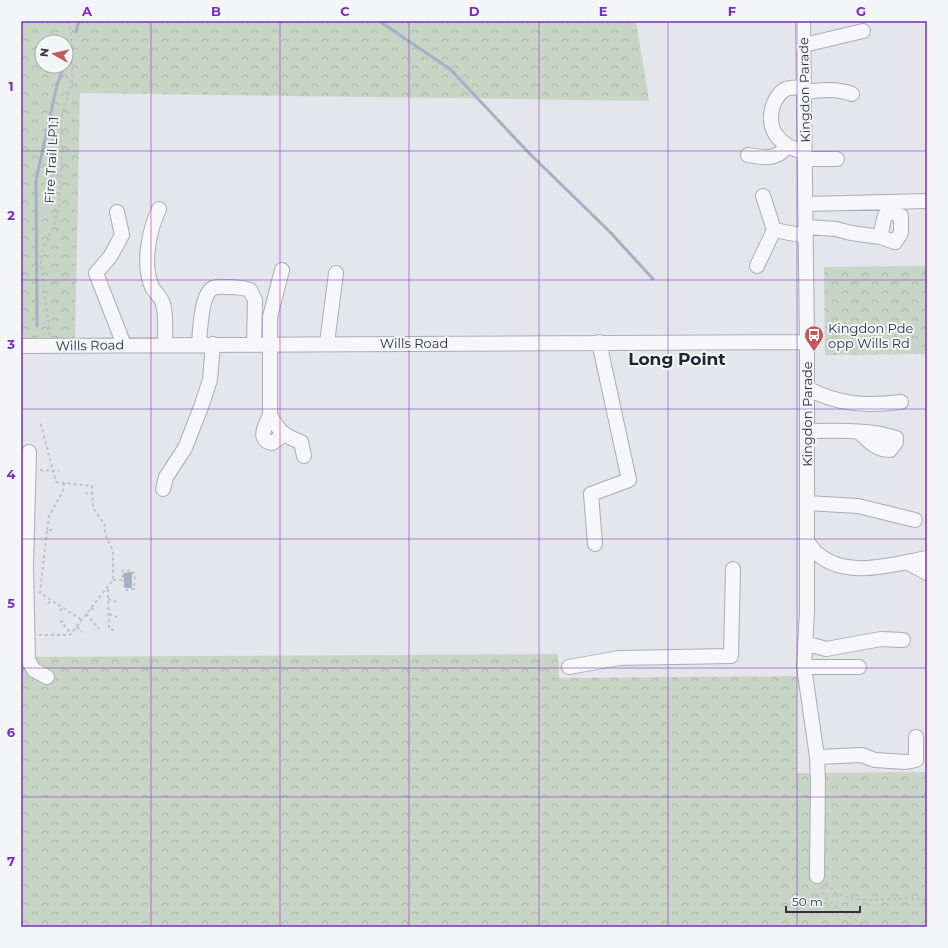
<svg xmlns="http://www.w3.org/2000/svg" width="948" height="948" viewBox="0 0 948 948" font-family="Montserrat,sans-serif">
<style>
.forest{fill:url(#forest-crowns);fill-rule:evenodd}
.water{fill:url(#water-ripples)}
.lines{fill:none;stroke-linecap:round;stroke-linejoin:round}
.stream{stroke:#a4b0c6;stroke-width:3}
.minor-casing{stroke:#aaacb5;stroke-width:16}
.path{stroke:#bfc0c5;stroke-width:2;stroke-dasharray:3 3;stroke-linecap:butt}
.minor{stroke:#f7f7f9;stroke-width:14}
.grid{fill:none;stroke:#7b2cbf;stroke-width:1;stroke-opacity:0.55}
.labels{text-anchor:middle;stroke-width:4;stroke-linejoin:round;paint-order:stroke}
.street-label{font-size:13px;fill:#2e3241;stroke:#f4f5f8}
.poi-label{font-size:13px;fill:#2e3241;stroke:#f4f5f8;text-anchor:start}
.district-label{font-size:17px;font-weight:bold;fill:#202432;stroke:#f4f5f8}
.neatline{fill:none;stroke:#7b2cbf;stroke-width:1.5}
.grid-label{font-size:13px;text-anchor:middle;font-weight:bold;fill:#7b2cbf}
</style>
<defs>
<pattern id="forest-crowns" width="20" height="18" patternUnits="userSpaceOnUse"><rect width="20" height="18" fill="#c8d4c6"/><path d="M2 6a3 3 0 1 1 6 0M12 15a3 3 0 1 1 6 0" fill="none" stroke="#acb6ab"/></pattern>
<pattern id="water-ripples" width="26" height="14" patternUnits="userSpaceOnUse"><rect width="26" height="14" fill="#a4b0c6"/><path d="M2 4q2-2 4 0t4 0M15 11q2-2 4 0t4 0" fill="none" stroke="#8690a2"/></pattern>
</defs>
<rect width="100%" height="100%" fill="#e4e6eb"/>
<path class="forest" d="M21,21H636L649,101L80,93L75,342L22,341ZM42,42H66V66H42Z
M927,266V354L825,355L824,267Z
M558,654L559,678L797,676V773L927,772V927H21V657Z"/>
<path class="water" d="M132,572V588H125L123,573Z"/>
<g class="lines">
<path class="stream" d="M379,21L450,69L528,152L610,232L653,279
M76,32L79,21
M66,60L68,54
M37,326L36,180L57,85L64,66"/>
<g class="minor-casing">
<path id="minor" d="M803,21L807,342V611L804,667L817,757L818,781L817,876
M804,45L863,31
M804,87C799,88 790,87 786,89C781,91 776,98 774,103C764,129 780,147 805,152
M804,92C821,90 836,88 852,94
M748,155C764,158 776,160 787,147
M805,159H837
M763,196L774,230L806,236
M806,204L927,201
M159,209C149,231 142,264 152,287C156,294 163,298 164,308C166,319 165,333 165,345
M117,212L122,235L110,257L96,273L124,345
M806,227L836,229L851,233L880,237L895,242L901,233V216L891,212L885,215L880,237
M757,266L774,230
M282,270L270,317V415C280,432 282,435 301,442L304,456
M327,343L336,273
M199,344C200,331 201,294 213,288C217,286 224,287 228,287C236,287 242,287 250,290L255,300L254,344
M21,346L807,342
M807,388C838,405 866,406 901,402
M270,415C266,424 256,440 272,443L279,438L282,432
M807,431C834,431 871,429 896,438V442L890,450C876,450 870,442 860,433
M29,452L26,566L28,660L34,670L47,677
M163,489L166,477L185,448L201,407L210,380L213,344
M807,503L858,506L915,520
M807,541C811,546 814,552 819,555C848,579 894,564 927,558
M595,544L591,494L629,480L599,342
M907,562L927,573
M805,643L826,649L881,639L903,640
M569,667L619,658L731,656L733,569
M804,667H859
M817,757L862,755L875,760L906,762L916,760V737"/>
</g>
<path class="path" d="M50,335L40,256L55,222L59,206L62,150L60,127L62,116L72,83V45L69,21
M40,470L59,471
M85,493L93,494
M47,530L49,516L63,491L64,483
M52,530H47L40,593L82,620
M113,580H123L122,572L123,570L132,571L135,575L134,589L125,590L123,580
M108,589L109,629L117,631
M108,599L117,602
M48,604L51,600
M91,608L96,611
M60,611L63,607
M86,614L99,629
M109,614L117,617
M63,621L61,622L71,633
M77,627L82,632
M39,635H70L113,580V551L105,534V525L93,508L92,486L56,482L40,421
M826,883C829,886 832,889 835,892C862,908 898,893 927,901
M820,887C827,905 852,918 868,927"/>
<use href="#minor" class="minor"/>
</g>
<path class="grid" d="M151,21V927M280,21V927M409,21V927M539,21V927M668,21V927M797,21V927M21,151H927M21,280H927M21,409H927M21,539H927M21,668H927M21,797H927"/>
<defs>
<g id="bus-pin" transform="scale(1)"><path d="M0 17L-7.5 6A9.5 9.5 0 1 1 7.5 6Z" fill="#c1585b" stroke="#f4f5f8"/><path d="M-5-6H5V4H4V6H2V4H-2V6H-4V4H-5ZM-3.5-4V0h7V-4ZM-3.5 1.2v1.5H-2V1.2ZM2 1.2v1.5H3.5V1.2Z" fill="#fff"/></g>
</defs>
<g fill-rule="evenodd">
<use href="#bus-pin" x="814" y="335"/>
</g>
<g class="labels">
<g class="street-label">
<text transform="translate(804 90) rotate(-91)" y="5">Kingdon Parade</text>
<text transform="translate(51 160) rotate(-87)" y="5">Fire Trail LP1.1</text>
<text x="414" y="348">Wills Road</text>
<text transform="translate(90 345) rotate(-1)" y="5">Wills Road</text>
<text transform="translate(807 414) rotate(-90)" y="5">Kingdon Parade</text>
</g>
<g class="poi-label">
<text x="828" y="333">Kingdon Pde<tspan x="828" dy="15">opp Wills Rd</tspan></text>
</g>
<g class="district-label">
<text x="677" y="365">Long Point</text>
</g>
</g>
<rect width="948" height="948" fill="none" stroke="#f4f5f8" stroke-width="44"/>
<g transform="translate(54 54) rotate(278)"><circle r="19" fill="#f4f5f8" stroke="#a5a7af"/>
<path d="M0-3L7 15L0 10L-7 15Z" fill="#c1585b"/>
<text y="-6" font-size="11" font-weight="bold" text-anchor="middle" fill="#2e3241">N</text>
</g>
<path d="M786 906v6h74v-6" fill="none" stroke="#2e3241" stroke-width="2"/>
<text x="792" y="906" font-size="12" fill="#2e3241" stroke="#f4f5f8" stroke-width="3" paint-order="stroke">50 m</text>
<rect x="22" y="22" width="904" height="904" class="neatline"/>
<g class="grid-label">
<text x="87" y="16">A</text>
<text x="216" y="16">B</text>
<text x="345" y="16">C</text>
<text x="474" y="16">D</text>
<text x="603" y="16">E</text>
<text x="732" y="16">F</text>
<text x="861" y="16">G</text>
<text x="11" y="91">1</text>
<text x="11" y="220">2</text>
<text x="11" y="349">3</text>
<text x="11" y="479">4</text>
<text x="11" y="608">5</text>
<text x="11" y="737">6</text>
<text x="11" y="866">7</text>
</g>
</svg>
